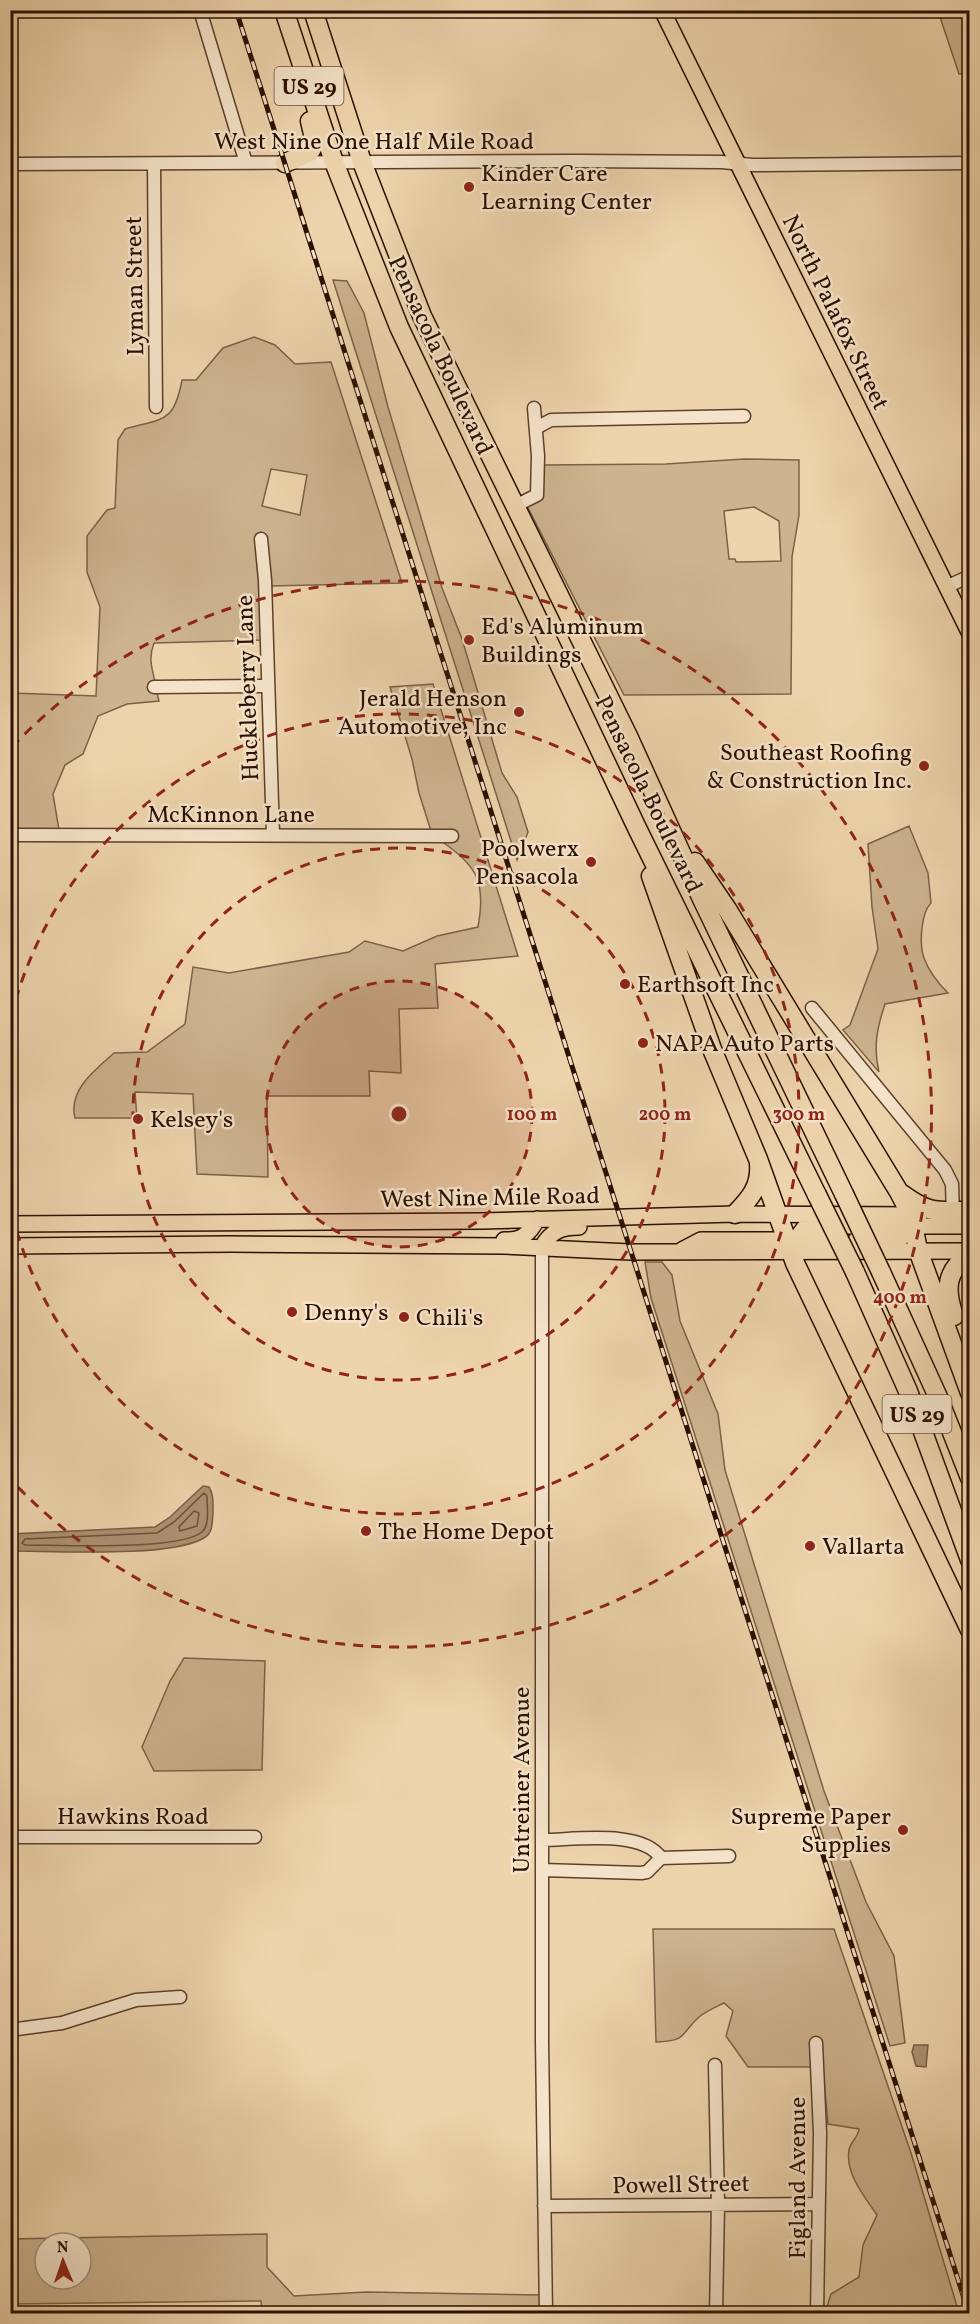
<svg xmlns="http://www.w3.org/2000/svg" width="980" height="2324" viewBox="0 0 980 2324" font-family="Vollkorn,serif">
<style>
.green{fill:#cdb38f;stroke:#7c6148;stroke-width:1.5;fill-rule:evenodd}
.water{fill:#ac9172;stroke:#785d44;stroke-width:1.5}
.lines{fill:none;stroke-linecap:round;stroke-linejoin:round}
.shore{stroke:#6c5039;stroke-width:1.5}
.minor-casing{stroke:#5c402b;stroke-width:15}
.major-casing{stroke:#2b0f00;stroke-width:18}
.highway-casing{stroke:#2b0f00;stroke-width:21}
.minor{stroke:#f4e3c9;stroke-width:12}
.major{stroke:#eed4ac;stroke-width:15}
.highway{stroke:#eed4ac;stroke-width:18}
.rail-casing{stroke:#2b0f00;stroke-width:5}
.rail{stroke:#f4e3c9;stroke-width:3;stroke-dasharray:9;stroke-linecap:butt}
.highway-bridge-casing{stroke:#2b0f00;stroke-width:21;stroke-linecap:butt}
.highway-bridge{stroke:#eed4ac;stroke-width:18}
.ring{fill:none;stroke:#8f2418;stroke-width:3;stroke-dasharray:10 8}
.poi-dot{fill:#8f2418;stroke:#f4e3c9;stroke-width:2}
.labels{text-anchor:middle;stroke-width:5;stroke-linejoin:round;paint-order:stroke}
.shield{fill:#f4e3c9;stroke:#674f3c;stroke-width:1.5}
.shield-label{font-size:22px;font-weight:bold;fill:#2b0f00}
.street-label{font-size:24px;fill:#2b0f00;stroke:#f4e3c9}
.poi-label{font-size:24px;fill:#2b0f00;stroke:#f4e3c9;text-anchor:start}
.centre{fill:#8f2418;stroke:#f4e3c9;stroke-width:3}
.ring-label{font-size:18px;text-anchor:middle;font-weight:bold;fill:#8f2418;stroke:#f4e3c9;stroke-width:5;stroke-linejoin:round;paint-order:stroke}
</style>
<rect width="100%" height="100%" fill="#eed4ac"/>
<filter id="stains"><feTurbulence type="fractalNoise" baseFrequency=".00333" numOctaves="4"/><feColorMatrix values="0 0 0 0 .2 0 0 0 0 .09 0 0 0 0 .02 0 0 0 .5 -.17"/></filter>
<radialGradient id="worn" r=".72"><stop offset=".6" stop-color="#630" stop-opacity="0"/><stop offset="1" stop-color="#630" stop-opacity=".3"/></radialGradient>
<path class="green" d="M938,11H969V73L959,74Z
M333,280L347,281L364,313L388,407L442,588L462,639L502,773L517,797L528,832L517,860Z
M254,337L275,345L295,364L331,362L402,583L270,586L265,534H256L262,640L154,643C148,659 152,667 155,682L150,683V692L157,693L159,701L127,704L98,716L83,754L65,765L53,794L59,830H11V693L96,696L100,607L87,572V536L107,510L115,508L118,440L125,429C164,418 174,423 182,380H196L223,348ZM271,469L307,475L300,515L262,506Z
M744,459L799,460V515L792,557L791,694L624,695L527,506L542,465L666,464ZM754,507L779,521L781,561L736,562L735,559H729L724,511Z
M433,684L518,956L435,964L438,1008L399,1009L401,1073L369,1071L370,1096H267L268,1177L197,1174L193,1094L135,1092L137,1118H75C68,1090 95,1070 114,1053L147,1052L185,1024L193,967L229,973L349,952L365,941L403,951L437,936L478,927C486,883 478,866 441,841H457V831H431L419,793L412,759L390,687Z
M909,826L928,873L931,903C921,913 919,944 924,958C929,972 938,983 948,993L885,1004C877,1028 873,1047 879,1072L843,1030L850,1025L878,949L872,907L868,844Z
M645,1262H662L672,1275L680,1321L718,1414L725,1470L824,1791L866,1902L894,1956L905,2043L890,2046L651,1298Z
M184,1658L265,1661L262,1770L154,1771L142,1747L170,1681Z
M653,1929H834L911,2153L959,2313H825L831,2294L859,2277L863,2245L877,2215C864,2196 845,2173 849,2150C850,2142 858,2138 859,2129L828,2124L820,2038L811,2039L813,2067H748L726,2036L733,2011L724,2003C716,2007 706,2011 699,2017C680,2034 688,2041 656,2042Z
M267,2234V2267L294,2296L366,2292L541,2295L542,2313L262,2314L261,2301L11,2304L10,2239ZM45,2243H81V2279H45Z"/>
<path class="water" d="M203,1486L209,1487C214,1495 213,1504 213,1513C212,1523 213,1533 204,1538C171,1558 54,1551 11,1551V1534L155,1527L170,1517Z
M914,2045H928L926,2067L916,2066L912,2052Z"/>
<g class="lines">
<path class="shore" d="M204,1493L207,1496C207,1506 210,1525 202,1532C179,1551 59,1545 25,1545L22,1543L25,1539L157,1533L174,1522Z
M194,1511L199,1513L197,1526L180,1531L179,1527Z"/>
<g class="minor-casing">
<path id="minor" d="M200,10L246,163
M10,164L578,161L722,162L752,165L970,163
M154,164L156,407
M536,428L551,420L744,416
M515,506L537,495L538,456L534,408
M261,539L265,580L273,835
M946,587L970,576
M154,687L268,686
M10,835L452,836
M812,1008L945,1170L952,1184L953,1216
M542,1247V2041L546,2314
M10,1837H255
M542,1840C574,1840 642,1829 661,1858
M542,1870L641,1873L647,1872L661,1858L729,1856
M10,2030L62,2023L136,2000L180,1997
M816,2043L820,2133L817,2314
M715,2065L718,2204L716,2314
M544,2206L817,2204"/>
</g>
<g class="major-casing">
<path id="major" d="M662,10L970,634
M10,1224L482,1221L735,1214L919,1215
M504,1240C521,1241 530,1234 537,1219
M856,1240L902,1237L908,1230L911,1215
M10,1246L230,1244L503,1246L630,1252L970,1251
M542,1247C551,1231 561,1227 579,1227
M793,1248L796,1239L804,1228L817,1226H970
M682,1250L701,1240H826"/>
</g>
<g class="highway-casing">
<path id="highway" d="M284,10L334,162L399,327L637,828L817,1195
M313,10L362,162L422,316L628,736L702,899L844,1194
M285,163L310,152L315,143L310,121
M695,862L727,909L899,1192L911,1215L918,1250L970,1393
M651,876L712,1049L758,1159L795,1263L970,1630
M902,1194C929,1214 936,1211 970,1211
M735,1214C750,1199 761,1186 759,1164
M855,1272L908,1391L970,1560
M881,1272L938,1397L970,1478
M954,1316C945,1290 945,1271 970,1254"/>
</g>
<use href="#minor" class="minor"/>
<use href="#major" class="major"/>
<use href="#highway" class="highway"/>
<g class="rail-casing">
<path id="rail" d="M236,10L969,2314"/>
</g>
<use href="#rail" class="rail"/>
<g class="highway-bridge-casing">
<path id="highway-bridge" d="M844,1194L881,1272
M817,1195L855,1272"/>
</g>
<use href="#highway-bridge" class="highway-bridge"/>
</g>
<circle cx="399" cy="1114" r="133" fill="#8f2418" fill-opacity=".12"/>
<g class="ring">
<circle cx="399" cy="1114" r="133"/>
<circle cx="399" cy="1114" r="266"/>
<path d="M11 1017A400 400 0 1 1 11 1211"/>
<path d="M12 747A533 533 0 1 1 12 1481"/>
</g>
<g class="poi-dot">
<circle cx="469" cy="187" r="6"/>
<circle cx="469" cy="640" r="6"/>
<circle cx="519" cy="712" r="6"/>
<circle cx="924" cy="766" r="6"/>
<circle cx="591" cy="862" r="6"/>
<circle cx="625" cy="984" r="6"/>
<circle cx="643" cy="1043" r="6"/>
<circle cx="138" cy="1119" r="6"/>
<circle cx="292" cy="1312" r="6"/>
<circle cx="404" cy="1317" r="6"/>
<circle cx="366" cy="1531" r="6"/>
<circle cx="810" cy="1546" r="6"/>
<circle cx="903" cy="1830" r="6"/>
</g>
<g class="labels">
<g class="shield">
<rect x="274.5" y="67" width="69" height="38" rx="4.5"/>
<rect x="882.5" y="1395" width="69" height="38" rx="4.5"/>
</g>
<g class="shield-label">
<text x="309" y="94">US 29</text>
<text x="917" y="1422">US 29</text>
</g>
<g class="street-label">
<text x="374" y="149">West Nine One Half Mile Road</text>
<text transform="translate(134 286) rotate(-91)" y="8">Lyman Street</text>
<text transform="translate(836 312) rotate(64)" y="8">North Palafox Street</text>
<text transform="translate(441 355) rotate(65)" y="8">Pensacola Boulevard</text>
<text transform="translate(247 688) rotate(-92)" y="8">Huckleberry Lane</text>
<text transform="translate(649 794) rotate(64)" y="8">Pensacola Boulevard</text>
<text x="231" y="822">McKinnon Lane</text>
<text transform="translate(490 1197) rotate(-1)" y="8">West Nine Mile Road</text>
<text transform="translate(521 1780) rotate(-90)" y="8">Untreiner Avenue</text>
<text x="133" y="1824">Hawkins Road</text>
<text transform="translate(797 2178) rotate(-90)" y="8">Figland Avenue</text>
<text transform="translate(681 2184) rotate(-1)" y="8">Powell Street</text>
</g>
<g class="poi-label">
<text x="481" y="181">Kinder Care<tspan x="481" dy="28">Learning Center</tspan></text>
<text x="481" y="634">Ed's Aluminum<tspan x="481" dy="28">Buildings</tspan></text>
<text x="507" y="706" text-anchor="end">Jerald Henson<tspan x="507" dy="28">Automotive, Inc</tspan></text>
<text x="912" y="760" text-anchor="end">Southeast Roofing<tspan x="912" dy="28">&amp; Construction Inc.</tspan></text>
<text x="579" y="856" text-anchor="end">Poolwerx<tspan x="579" dy="28">Pensacola</tspan></text>
<text x="637" y="992">Earthsoft Inc</text>
<text x="655" y="1051">NAPA Auto Parts</text>
<text x="150" y="1127">Kelsey's</text>
<text x="304" y="1320">Denny's</text>
<text x="416" y="1325">Chili's</text>
<text x="378" y="1539">The Home Depot</text>
<text x="822" y="1554">Vallarta</text>
<text x="891" y="1824" text-anchor="end">Supreme Paper<tspan x="891" dy="28">Supplies</tspan></text>
</g>
</g>
<circle cx="399" cy="1114" r="9" class="centre"/>
<g class="ring-label">
<text x="532" y="1120">100 m</text>
<text x="665" y="1120">200 m</text>
<text x="799" y="1120">300 m</text>
<text x="900" y="1303">400 m</text>
</g>
<rect width="980" height="2324" fill="none" stroke="#eed4ac" stroke-width="36"/>
<rect x="12" y="12" width="956" height="2300" fill="none" stroke="#2b0f00" stroke-width="3"/>
<rect x="18" y="18" width="944" height="2288" fill="none" stroke="#2b0f00" stroke-width="1.5"/>
<g transform="translate(63 2261) rotate(358)"><circle r="28" fill="#f4e3c9" stroke="#a48e79" stroke-width="1.5"/>
<path d="M0-4.5L10 22L0 15L-10 22Z" fill="#8f2418"/>
<text y="-9" font-size="16" font-weight="bold" text-anchor="middle" fill="#2b0f00">N</text>
</g>
<rect width="100%" height="100%" filter="url(#stains)"/>
<rect width="100%" height="100%" fill="url(#worn)"/>
</svg>
